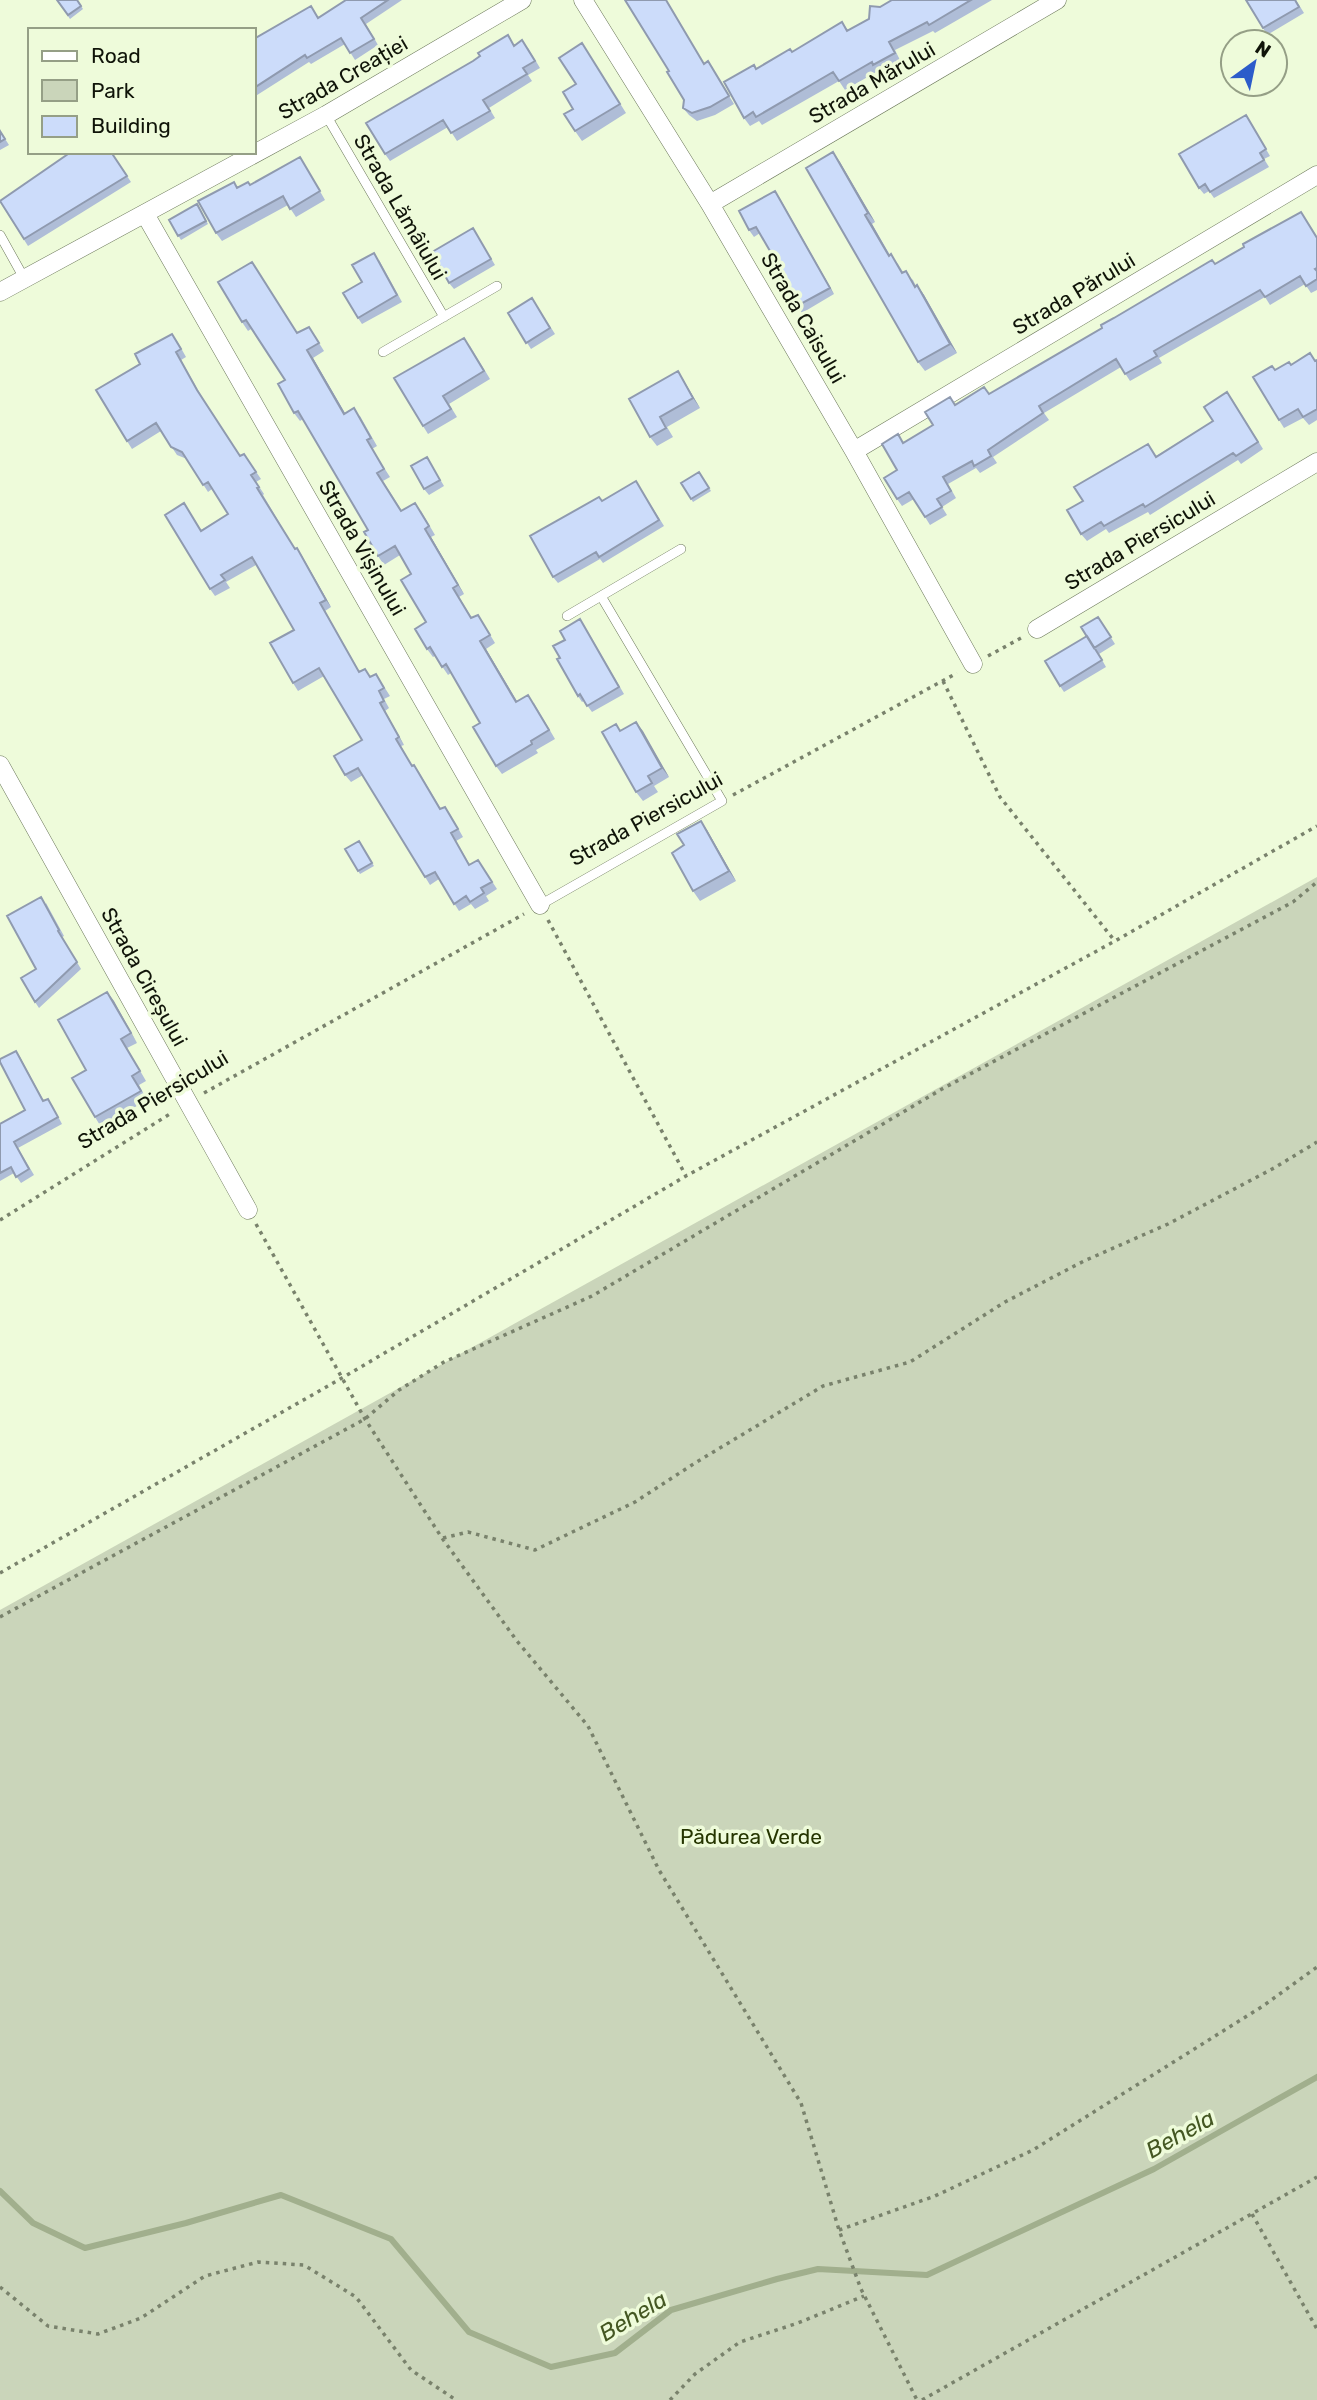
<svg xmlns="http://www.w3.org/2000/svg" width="1317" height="2400" viewBox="0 0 1317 2400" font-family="Rubik,sans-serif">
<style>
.green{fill:#cad5ba}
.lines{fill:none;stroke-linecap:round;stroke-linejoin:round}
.stream{stroke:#a1af8d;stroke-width:6}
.service-casing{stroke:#6b775a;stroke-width:10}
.minor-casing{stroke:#6b775a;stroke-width:19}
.path{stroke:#79826c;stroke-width:3.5;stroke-dasharray:3.5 5;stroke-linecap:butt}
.service{stroke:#fff;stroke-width:9}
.minor{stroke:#fff;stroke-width:18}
.wall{fill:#afbdd7}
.shaded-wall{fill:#8f9aaf}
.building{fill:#ccdcfa;stroke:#8f9aaf;stroke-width:2}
.labels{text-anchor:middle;stroke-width:7;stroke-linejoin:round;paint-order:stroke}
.street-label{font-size:21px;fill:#101409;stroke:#eefbda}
.park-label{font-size:21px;fill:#253500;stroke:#eefbda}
.water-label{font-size:23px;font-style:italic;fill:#445722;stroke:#eefbda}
</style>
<rect width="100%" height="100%" fill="#eefbda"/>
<path class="green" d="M1317,877V2400H0V1610Z"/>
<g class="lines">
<path class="stream" d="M0,2191L33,2223L85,2248L186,2223L281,2195L391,2239L469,2332L551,2367L615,2353L671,2310L777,2279L818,2269L927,2275L1154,2169L1317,2077"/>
<g class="service-casing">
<path id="service" d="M326,115L444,317
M0,235L24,278
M383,352L497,286
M567,616L681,549
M540,905L722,801L601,596"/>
</g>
<g class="minor-casing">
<path id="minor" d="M583,0L710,204L854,451L973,664
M710,204L1057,0
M145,214L540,905
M0,292L326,115L522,0
M854,451L1317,175
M1037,629L1317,462
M0,765L248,1210"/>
</g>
<path class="path" d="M988,656L1021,638
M943,681L1000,797L1114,940
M733,795L957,673
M548,920L686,1176
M204,1093L524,914
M0,1220L173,1112
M256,1224L365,1419L442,1538L517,1641L588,1726L659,1870L801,2103L839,2230L861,2289L917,2400
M443,1538L468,1532L535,1550L635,1502L695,1463L823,1386L910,1362L1005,1302L1084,1261L1168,1224L1274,1168L1317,1142
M0,1573L342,1378L686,1176L1115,941L1317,826
M0,1617L365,1419L399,1390L444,1362L592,1296L942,1089L1293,902L1317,882
M1252,2214L1317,2329
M839,2230L935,2196L1033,2150L1263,2006L1317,1967
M0,2287L48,2326L98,2334L141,2318L205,2276L258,2262L304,2265L356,2297L411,2370L456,2400
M670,2400L695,2374L740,2342L798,2323L864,2296
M922,2400L1317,2177"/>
<use href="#service" class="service"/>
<use href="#minor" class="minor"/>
</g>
<path class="wall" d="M57,0H77L83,9L70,19Z
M346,0H402L366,24L378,45L355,60L345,44L311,64L309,62L254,97V39L318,18Z
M892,0H992L935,33L933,31L895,50L901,62L880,73L878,71L845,90L839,81L762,125L759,121L750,126L744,118L756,69L792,52L842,22L848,30L869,19L880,7Z
M1296,0L1304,13L1267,35L1263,28Z
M582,43L626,113L582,141L575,131L576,84Z
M515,45L528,48L540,68L528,75L532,81L489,108L495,118L457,141L448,127L390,161L385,154L473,61L480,56Z
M708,61L734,104L715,115L697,121L689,115L683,108L684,100L705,63Z
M1246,115L1270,156L1264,159L1269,167L1214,198L1209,191L1204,194L1199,188Z
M0,131L9,145L0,150Z
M111,152L131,182L28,246L0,202Z
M833,152L875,222L872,224L890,255L898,264L903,272L913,280L916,286L917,285L924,295L957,353L925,371L918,362Z
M305,165L325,200L296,217L288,205L222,241L216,233L238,187L250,185Z
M779,197L834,294L802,313L797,306L777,263L760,233L754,237L749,230Z
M197,204L208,224L181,240L169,220Z
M1301,212L1317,237V290L1311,293L1305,284L1270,305L1265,297L1159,358L1162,363L1130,381L1121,367L1044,413L1049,420L993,457L997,463L980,473L976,468L948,484L956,498L942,507L947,515L930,525L914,499L902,506L897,499V470L904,442L933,425L955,404L989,394L1215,264Z
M473,228L495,265L454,289L449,283Z
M379,260L402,302L362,324L358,318L362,282Z
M218,282L298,333L314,335L324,351L313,358L345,413L360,416L377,446L372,449L390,477L383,481L402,511H421L435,535L431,537L464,594L459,597L472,618L483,623L495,643L486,649L517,701L534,703L555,739L536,750L538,753L502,774L496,766L480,723L451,673L448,675L435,656L433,657L427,649L426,622L411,574L400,555L384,565L378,556L368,530L303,419L300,421L294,413L285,380L251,329L248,331L242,322Z
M532,298L555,334L531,349L508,313Z
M177,341L186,357L181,360L202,397L240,456L244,454L261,479L256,482L264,494L263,495L295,549L297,548L302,556L331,607L325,611L359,672L371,677L376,674L390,696L384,699L389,708L385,711L404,745L401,746L412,766L414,765L419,772L441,809L450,814L463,837L456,841L470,865L478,860L497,889L486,896L489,901L475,909L471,904L459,911L439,879L430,885L363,775L351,782L345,775L362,740L324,676L298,691L293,683L294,630L256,565L226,582L230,588L215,596L210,589L184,503L201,530L228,514L212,489L208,492L187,459L177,455L161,431L132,449L127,441Z
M470,346L490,379L449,404L457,417L428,434L423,426Z
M1310,353L1316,361L1317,360V420L1309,425L1303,418L1284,428L1279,420L1275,370L1291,365Z
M678,371L700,408L667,427L673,437L657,446L650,437Z
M1232,399L1263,449L1241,464L1238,460L1150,515L1148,512L1109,533L1106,529L1087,541L1081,534L1156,456L1213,421Z
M431,464L444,486L429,495L424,489Z
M699,472L711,491L693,502L681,483Z
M636,481L664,526L603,563L600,559L558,583L553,577L602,501Z
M1098,617L1115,644L1099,654L1097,651L1106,667L1064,692L1060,686Z
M584,625L624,694L592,712L584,701L582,702L578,696L560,658L565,640Z
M636,722L669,777L654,786L658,792L643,801L636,792L616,724L620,731Z
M707,830L736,881L700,901L693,891L684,845Z
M359,841L374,866L360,874L345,849Z
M46,903L64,936L62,937L81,969L39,1008L35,1002L36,969Z
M107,992L137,1043L127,1048L146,1081L139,1085L147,1100L101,1127L95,1117L86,1070Z
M16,1051L44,1101L52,1105L62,1124L18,1148L34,1175L21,1183L14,1173L0,1181V1124L25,1110Z"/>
<path class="shaded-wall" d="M833,152L840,162L875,222L868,213Z
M775,191L779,197L834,294L830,288Z
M865,215L872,224L895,265L889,256Z
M917,285L924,295L957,353L950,344Z
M307,350L313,358L350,422L344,414Z
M678,371L684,381L700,408L693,398Z
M425,529L431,537L464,594L458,585Z
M297,548L302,556L331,607L326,600Z
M320,603L325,611L364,680L359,672Z
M480,641L486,649L522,710L516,702Z
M380,703L385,711L404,745L399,737Z
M636,722L643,731L669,777L662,768Z
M701,821L707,830L736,881L729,871Z
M107,992L114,1001L137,1043L131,1033Z
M16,1051L20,1057L47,1108L43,1101Z"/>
<path class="building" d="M57,0H77L81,6L68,15Z
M346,0H388L361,18L374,39L350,53L341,38L307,58L305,55L254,88V39L311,6L318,18Z
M625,0H666L704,64L708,61L729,96L710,107L692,113L683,108L684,100L667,72L669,71Z
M892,0H971L929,25L927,22L889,42L895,53L873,65L872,62L839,81L833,72L756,117L753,112L744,118L724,82L754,65L756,69L790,49L792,52L842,22L847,31L869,19L870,6L880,7Z
M1246,0H1295L1299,7L1263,28Z
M508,35L514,46L522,40L535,61L523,68L527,74L483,100L490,111L451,133L443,120L385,154L366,123L473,61L480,56L478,53Z
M582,43L620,104L575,131L564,114L573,109L563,92L576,84L559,58Z
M1246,115L1266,149L1260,153L1264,160L1210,192L1205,184L1199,188L1179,154Z
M0,131L5,139L0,142Z
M71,152H111L127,176L24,239L0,201Z
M833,152L868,213L865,215L889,256L891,254L902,273L906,271L915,287L917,285L950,344L918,362L806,168Z
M300,157L320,191L290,209L283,196L216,233L198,201L234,182L237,188L248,182L250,185Z
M775,191L830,288L797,306L773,265L777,263L756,227L749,230L739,211Z
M197,204L206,221L178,236L169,220Z
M1301,212L1317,238V268L1315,269L1317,271V279L1306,286L1300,276L1265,297L1260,290L1154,351L1157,356L1125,374L1116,359L1039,406L1043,413L988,450L991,456L974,466L972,461L943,477L951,491L937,499L942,507L925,517L909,492L897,499L884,478L897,470L882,444L898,434L903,443L933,425L925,412L950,397L955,405L984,387L989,394L1102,328L1101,325L1114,318L1212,260L1215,264L1244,247L1243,244Z
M473,228L491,259L449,283L432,252Z
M374,253L397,295L358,318L343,293L362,282L352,265Z
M252,262L297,333L309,327L319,343L307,350L344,414L354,408L371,438L367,440L384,469L377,473L401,511L415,503L429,526L425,529L458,585L453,588L471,618L478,615L490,635L480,641L516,702L528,695L549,730L531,741L532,744L496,766L473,727L480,723L446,664L442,667L430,647L427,649L415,629L426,622L401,580L411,574L395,546L378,556L364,532L368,530L298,411L294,413L278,384L285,380L246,320L242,322L218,282Z
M532,298L550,328L526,343L508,313Z
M172,334L181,349L176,352L197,390L240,456L244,454L256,472L251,475L259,487L257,488L295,549L297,548L326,600L320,603L359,672L365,669L370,677L376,674L384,688L379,691L384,701L380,703L399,737L396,739L412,766L414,765L440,809L445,807L458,829L451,833L469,865L478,860L492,882L481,888L484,893L470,902L466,896L454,904L435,872L425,877L358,768L345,775L334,756L362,740L319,668L293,683L270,643L294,630L252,557L221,575L225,580L210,589L165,515L184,503L201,531L228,514L208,482L203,485L182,452L171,447L156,423L127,441L96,390L140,364L135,354Z
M464,338L484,371L443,396L451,409L423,426L394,378Z
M1310,353L1315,361L1317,360V409L1303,417L1298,409L1279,420L1253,377L1272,366L1275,370L1289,362L1291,365Z
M678,371L693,398L660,417L666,428L650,437L629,399Z
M1227,392L1258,442L1236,456L1233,453L1145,507L1143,504L1104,526L1101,522L1081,534L1067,510L1083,501L1074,487L1148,444L1156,457L1213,421L1204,407Z
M427,457L440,480L424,489L411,466Z
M699,472L709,488L691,499L681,483Z
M636,481L659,520L599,557L596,552L553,577L530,536L599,497L602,501Z
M1098,617L1111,637L1094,648L1081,627Z
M580,619L619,687L587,706L580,694L578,696L557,659L560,658L553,646L565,640L560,631Z
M1087,636L1102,660L1060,686L1045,661Z
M636,722L662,768L648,776L652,783L636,792L602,732L616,724L620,731Z
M701,821L729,871L693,891L672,853L684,845L677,834Z
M359,841L372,863L358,871L345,849Z
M41,897L59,930L58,931L77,962L35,1002L21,978L36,969L7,916Z
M107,992L131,1033L121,1039L140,1071L132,1076L141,1091L95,1117L72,1078L86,1070L58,1020Z
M16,1051L43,1101L48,1099L58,1117L14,1142L29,1169L16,1177L11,1167L0,1173V1124L25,1110L0,1062V1059Z"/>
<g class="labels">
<g class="street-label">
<text transform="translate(343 78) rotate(-30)" y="7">Strada Creației</text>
<text transform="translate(872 83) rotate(-30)" y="7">Strada Mărului</text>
<text transform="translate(400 207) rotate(60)" y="7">Strada Lămâiului</text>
<text transform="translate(1074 294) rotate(-31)" y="7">Strada Părului</text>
<text transform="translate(803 318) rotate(60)" y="7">Strada Caisului</text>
<text transform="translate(1140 541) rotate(-31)" y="7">Strada Piersicului</text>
<text transform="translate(362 548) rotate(60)" y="7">Strada Vișinului</text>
<text transform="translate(646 819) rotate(-29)" y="7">Strada Piersicului</text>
<text transform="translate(144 977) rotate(61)" y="7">Strada Cireșului</text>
<text transform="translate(153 1100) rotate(-31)" y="7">Strada Piersicului</text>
</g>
<g class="park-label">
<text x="751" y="1844">Pădurea Verde</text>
</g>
<g class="water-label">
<text transform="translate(1180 2134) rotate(-29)" y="8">Behela</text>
<text transform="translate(633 2316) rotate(-31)" y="8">Behela</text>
</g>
</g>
<rect x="28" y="28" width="228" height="126" fill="#eefbda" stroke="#959f86" stroke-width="2"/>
<rect x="42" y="51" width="35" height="10" fill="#ffffff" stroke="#959f86" stroke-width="2"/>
<text x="91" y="63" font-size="21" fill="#101409">Road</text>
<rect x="42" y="80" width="35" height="21" fill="#cad5ba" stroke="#959f86" stroke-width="2"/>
<text x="91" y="98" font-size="21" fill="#101409">Park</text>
<rect x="42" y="116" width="35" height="21" fill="#ccdcfa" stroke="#959f86" stroke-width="2"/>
<text x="91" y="133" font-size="21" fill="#101409">Building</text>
<g transform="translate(1254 63) rotate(33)"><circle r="33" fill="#eefbda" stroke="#959f86" stroke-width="2"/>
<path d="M0-5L12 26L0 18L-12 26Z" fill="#2c5cca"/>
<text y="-10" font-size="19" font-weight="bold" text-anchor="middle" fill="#101409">N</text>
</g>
</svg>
